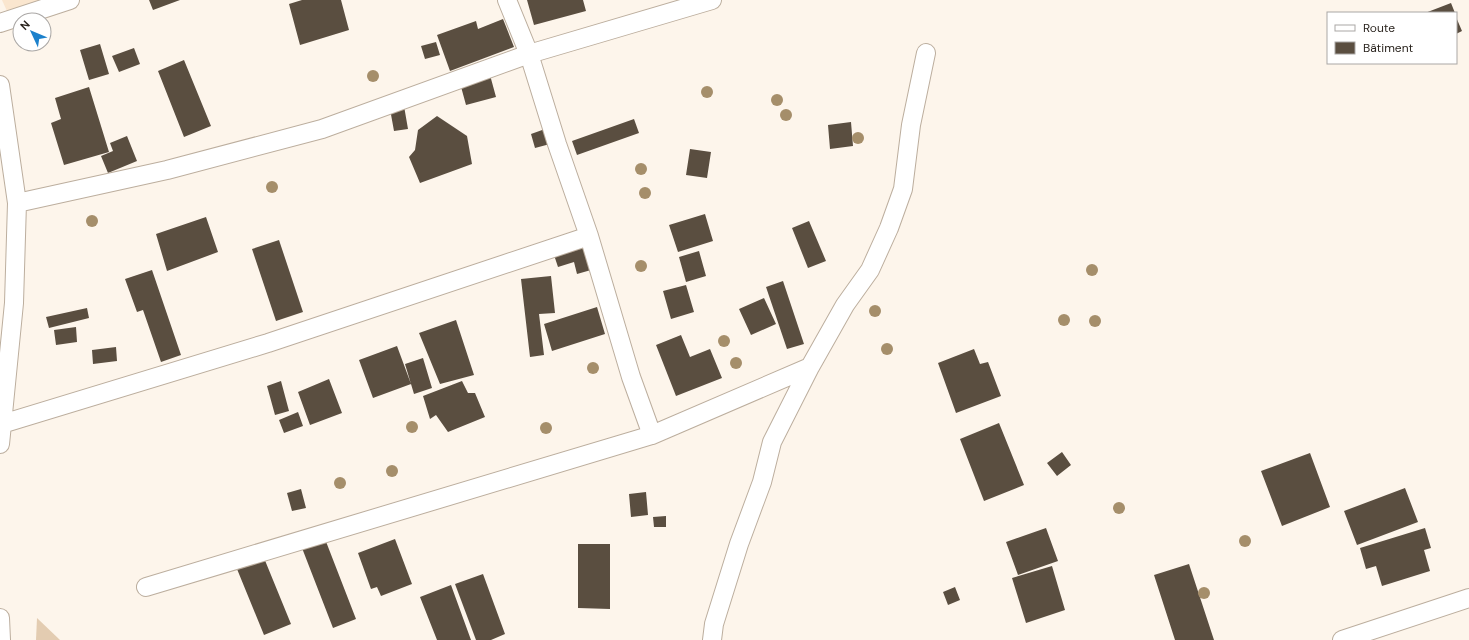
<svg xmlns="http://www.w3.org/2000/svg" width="1469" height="640" viewBox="0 0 1469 640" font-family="'DM Sans',sans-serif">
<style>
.built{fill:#fae6cf}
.green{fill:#e3ccb1}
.building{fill:#5a4e40}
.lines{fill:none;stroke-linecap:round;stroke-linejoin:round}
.minor-casing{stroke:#bcae9e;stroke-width:20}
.minor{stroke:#fff;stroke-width:18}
.tree{fill:#a58e6a}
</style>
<rect width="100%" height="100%" fill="#fdf5eb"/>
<path class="built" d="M2,0H74L11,20Z"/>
<path class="green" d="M37,618L60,640H36Z"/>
<path class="building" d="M149,0H180L153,10Z
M302,0H341L349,30L300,45L289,4Z
M527,0H583L586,11L534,25Z
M1451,3L1455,13H1425Z
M1456,17L1462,31L1456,34Z
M503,19L514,47L450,71L437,35L476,21L478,29Z
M436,42L440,55L425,59L421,46Z
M100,44L109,74L89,80L80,50Z
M134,48L140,64L119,72L112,56Z
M184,60L211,126L184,137L158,71Z
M490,75L496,97L466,105L460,83Z
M89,87L109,152L64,165L51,123L61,119L55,98Z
M404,106L408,129L394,131L390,109Z
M437,116L467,136L472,164L420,183L409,157L415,150L418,130Z
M634,119L639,133L577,155L572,141Z
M851,122L853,146L830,149L828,125Z
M545,129L550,144L535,148L531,134Z
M127,136L137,161L108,173L101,156L113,151L110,143Z
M690,149L711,152L707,178L686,175Z
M705,214L713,241L678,252L669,225Z
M206,217L218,252L167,271L156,234Z
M809,221L826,261L808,268L792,228Z
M279,240L303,312L276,321L252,249Z
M585,247L591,270L577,274L574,262L558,267L554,255Z
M699,251L706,276L686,282L679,257Z
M152,270L181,355L161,362L143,310L137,312L125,279Z
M551,276L555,313L539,314L544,355L530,357L521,279Z
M783,281L804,344L787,349L766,287Z
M686,285L694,312L671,319L663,291Z
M764,298L776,324L751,335L739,309Z
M597,307L605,334L552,351L544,324Z
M87,308L89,318L49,328L46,317Z
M456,320L474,375L440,384L419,333Z
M76,327L77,342L56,345L54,330Z
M681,335L690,357L710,349L722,378L676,396L656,345Z
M397,346L411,384L373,398L359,360Z
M116,347L117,361L93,364L92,350Z
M974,349L980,364L988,362L1001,396L956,413L938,363Z
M423,358L432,388L414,394L405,364Z
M329,379L342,413L310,425L298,392Z
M281,381L289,411L275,415L267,386Z
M462,381L468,393H475L485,417L448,432L436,415L430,419L423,396Z
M298,412L303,426L284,433L279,420Z
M999,423L1024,485L984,501L960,439Z
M1062,452L1071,465L1057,476L1047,463Z
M1310,453L1330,507L1282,526L1261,471Z
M1405,488L1418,522L1357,545L1344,511Z
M301,489L306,508L292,511L287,493Z
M646,492L648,515L631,517L629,494Z
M666,516V527H654L653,517Z
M1046,528L1058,561L1018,575L1006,542Z
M1425,528L1431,548L1424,550L1430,571L1382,586L1376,566L1366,569L1360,548Z
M325,539L356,619L333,628L302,548Z
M395,539L412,584L381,596L377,587L371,589L358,553Z
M578,544H610V609L578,608Z
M264,558L291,624L264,635L237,569Z
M1189,564L1214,640H1175L1154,575Z
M1052,566L1065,610L1026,623L1012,578Z
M483,574L505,634L491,640H476L455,584Z
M451,585L471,640H437L420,597Z
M955,587L960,600L948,605L943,592Z"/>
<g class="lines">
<g class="minor-casing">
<path id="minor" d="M507,0L529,54L557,144L589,236L631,377L652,435
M0,23L70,0
M0,85L17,203L14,303L0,444
M17,203L167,170L322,129L529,54L712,0
M2,424L268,343L589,236
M146,587L652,435L810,367
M0,618L1,640
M712,640L714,624L739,544L762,482L772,442L810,367L845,305L870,270L889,228L903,189L911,125L926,53
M1342,640L1469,598"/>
</g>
<use href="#minor" class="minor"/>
</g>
<g class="tree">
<circle cx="373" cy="76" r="6"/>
<circle cx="707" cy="92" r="6"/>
<circle cx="777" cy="100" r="6"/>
<circle cx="786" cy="115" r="6"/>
<circle cx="858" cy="138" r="6"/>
<circle cx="641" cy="169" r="6"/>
<circle cx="272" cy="187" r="6"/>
<circle cx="645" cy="193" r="6"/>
<circle cx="92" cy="221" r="6"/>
<circle cx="641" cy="266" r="6"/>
<circle cx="1092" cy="270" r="6"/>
<circle cx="875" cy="311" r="6"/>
<circle cx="1064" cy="320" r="6"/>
<circle cx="1095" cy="321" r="6"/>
<circle cx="724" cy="341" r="6"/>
<circle cx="887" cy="349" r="6"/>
<circle cx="736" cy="363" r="6"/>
<circle cx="593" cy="368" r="6"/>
<circle cx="412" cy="427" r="6"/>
<circle cx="546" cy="428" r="6"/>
<circle cx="392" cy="471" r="6"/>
<circle cx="340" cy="483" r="6"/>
<circle cx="1119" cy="508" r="6"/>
<circle cx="1245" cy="541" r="6"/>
<circle cx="1204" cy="593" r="6"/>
</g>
<rect x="1327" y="12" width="130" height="52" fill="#ffffff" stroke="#aaa7a5"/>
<rect x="1335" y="25" width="20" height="6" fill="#ffffff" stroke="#aaa7a5"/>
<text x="1363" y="32" font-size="12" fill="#2a241e">Route</text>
<rect x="1335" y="42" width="20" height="12" fill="#5a4e40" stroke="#aaa7a5"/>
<text x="1363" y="52" font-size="12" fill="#2a241e">Bâtiment</text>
<g transform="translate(32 32) rotate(314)"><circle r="19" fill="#ffffff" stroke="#aaa7a5"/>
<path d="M0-3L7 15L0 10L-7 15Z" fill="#1c81cc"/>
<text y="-6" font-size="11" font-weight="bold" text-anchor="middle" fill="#2a241e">N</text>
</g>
</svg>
